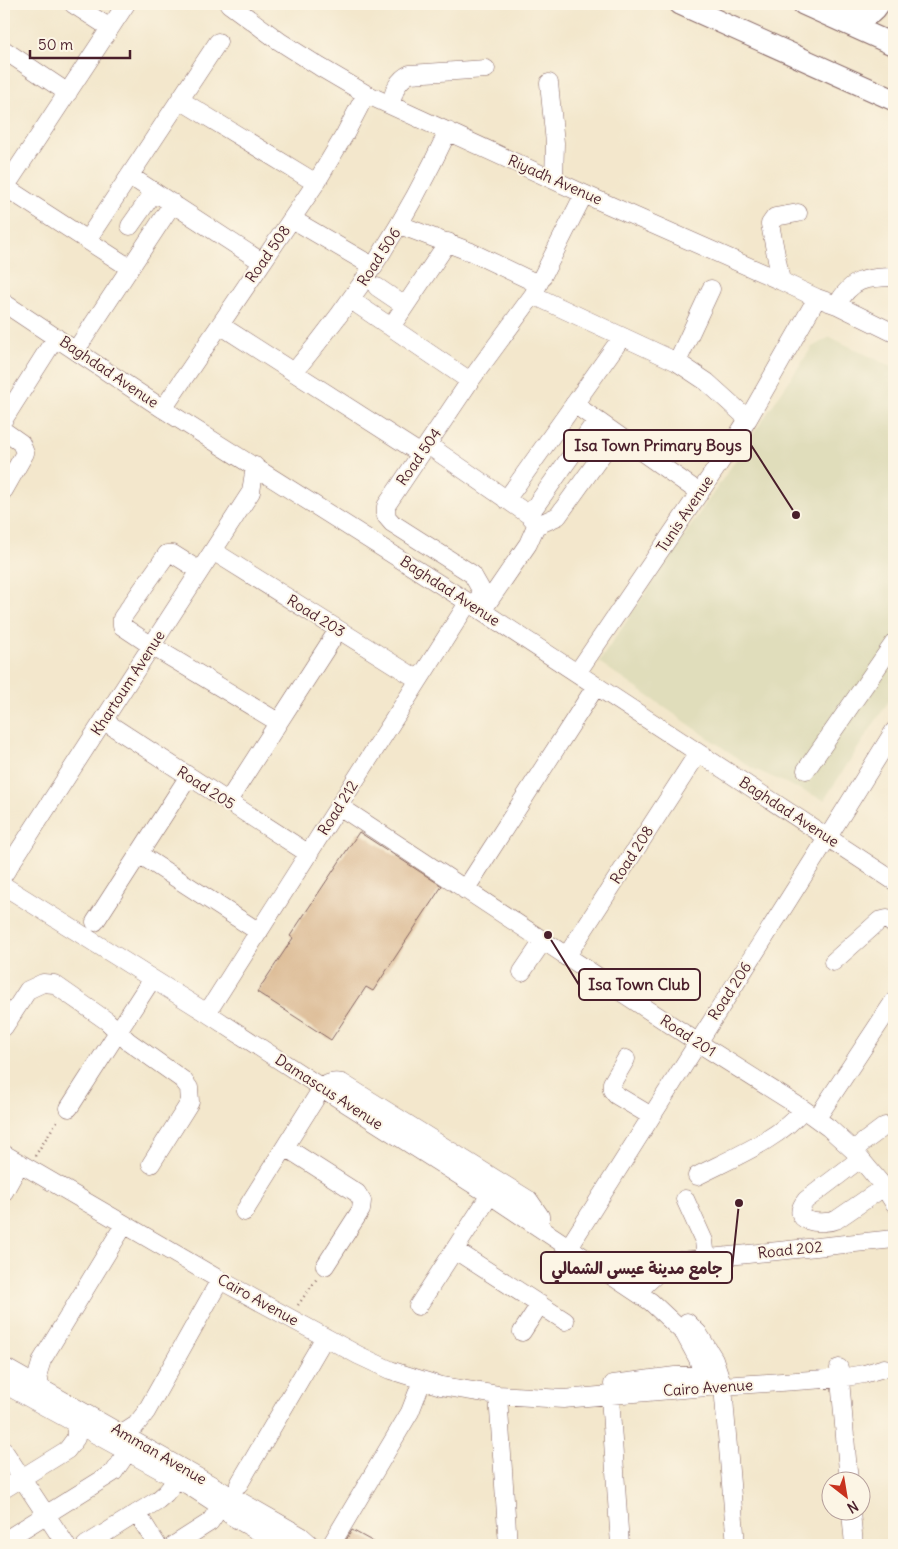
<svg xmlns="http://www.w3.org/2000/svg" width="898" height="1549" viewBox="0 0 898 1549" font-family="Delius,'Playpen Sans Arabic',sans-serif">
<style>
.built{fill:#e0ddbb}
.building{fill:#dab891}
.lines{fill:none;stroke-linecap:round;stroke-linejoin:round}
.minor-casing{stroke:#856563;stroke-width:19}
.major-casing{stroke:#856563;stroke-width:23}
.path{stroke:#856563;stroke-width:2.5;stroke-dasharray:1 4;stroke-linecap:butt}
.minor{stroke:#fff;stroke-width:18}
.major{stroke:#fff;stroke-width:21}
.labels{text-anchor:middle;stroke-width:4;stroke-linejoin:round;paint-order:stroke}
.street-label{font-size:15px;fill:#4a1f2b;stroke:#fcf5e5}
.leader{fill:none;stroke:#4a1f2b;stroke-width:2}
.callout-dot{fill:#4a1f2b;stroke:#fcf5e5;stroke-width:2}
.callout{fill:#fcf5e5;stroke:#4a1f2b;stroke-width:2}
.callout-label{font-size:16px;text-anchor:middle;font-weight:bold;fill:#4a1f2b}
</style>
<rect width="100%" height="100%" fill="#fcf5e5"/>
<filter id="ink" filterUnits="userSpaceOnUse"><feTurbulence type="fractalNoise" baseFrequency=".02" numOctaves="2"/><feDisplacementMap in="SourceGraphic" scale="10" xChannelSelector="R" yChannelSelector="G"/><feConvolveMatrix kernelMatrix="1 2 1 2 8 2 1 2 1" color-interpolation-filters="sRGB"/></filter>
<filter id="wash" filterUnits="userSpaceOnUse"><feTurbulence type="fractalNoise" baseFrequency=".0096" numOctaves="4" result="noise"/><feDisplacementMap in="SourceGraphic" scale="20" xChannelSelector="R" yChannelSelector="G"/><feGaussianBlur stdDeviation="1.12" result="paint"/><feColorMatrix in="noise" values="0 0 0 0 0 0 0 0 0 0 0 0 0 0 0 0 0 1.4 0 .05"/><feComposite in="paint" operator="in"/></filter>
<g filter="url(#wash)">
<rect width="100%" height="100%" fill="#f3e7cc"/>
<path class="built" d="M830,337L894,368V693L824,800L752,768L599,662L812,347Z"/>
<g id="blocks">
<path class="building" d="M359,832L442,886L373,991L366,987L331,1040L257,992L293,938L290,936Z
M352,1530L379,1545H343Z"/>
</g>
</g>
<g filter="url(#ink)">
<use href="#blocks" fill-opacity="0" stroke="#856563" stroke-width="1"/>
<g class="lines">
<g class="minor-casing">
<path id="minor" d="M73,4L110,28
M229,4L279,41L320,67L366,94L584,194L781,281L817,298L837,305L894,333
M4,50L68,93
M549,83L555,143L554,180
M180,100L316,183
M391,104C394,91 397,80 410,74L486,69
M130,176L262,262
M5,187L130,268
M4,189L126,4
M292,219L374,267
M400,225L471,252L538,284
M130,226L154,192
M87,240L218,42
M781,281L770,224L775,217L798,213
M377,287L405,306
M533,295L677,362L707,382L748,419
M351,300L470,381
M4,303L163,409L482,611L894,881
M837,305C852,278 865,278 894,277
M220,325L421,454
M391,327L448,242
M76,350L173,203
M677,362L711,289
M294,372C358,296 406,221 448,131
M574,404L700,493
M163,409L316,183L345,134L366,94
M4,419L56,337
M4,431L21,443L25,453L4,490
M428,445L529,515L538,525
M506,500L622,337
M529,515L596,421
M213,551L419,680
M200,571L173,554H167L122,618V626L152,646L278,722
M484,607L480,588L472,574L392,523L386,516V506L470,381L533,295L584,194
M482,611L528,544L535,528L538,525L558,516L616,435
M577,673L723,458L748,419L817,298
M104,721L309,854
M806,770L894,643
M228,801L338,630
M339,806L697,1042L803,1109L829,1128L853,1150L884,1187L894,1203
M139,854L259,932
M4,874L251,492L255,466
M4,886L207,1013L322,1088L490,1195L651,1302L684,1333L698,1359L707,1387
M465,890L596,686
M95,922L189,776
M566,957L698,753
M833,962L879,921L887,919L894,925
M522,972L543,941
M207,1013L468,603
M4,1027L28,990L43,983L54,984L107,1021L128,1041L183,1080L189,1088L190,1102L151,1164
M626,1059L612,1083V1090L616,1095L651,1116
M69,1108L152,979
M817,1118L894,1001
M285,1147L357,1193L362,1201L361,1210L325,1266
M853,1150L885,1126
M4,1154L220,1280L358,1355L390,1370L441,1386L498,1395L563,1399L707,1387L840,1378L864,1374L884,1368
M860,1159L806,1200C787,1223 821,1225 836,1220L884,1187
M697,1176C730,1159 782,1138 803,1109
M4,1192L20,1163
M685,1199L704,1241L706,1258
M244,1212L322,1088C328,1082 334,1081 342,1083L529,1200L540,1216L541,1228
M569,1247C677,1075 787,904 894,731
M455,1250L565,1321
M637,1292L661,1270L680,1261L894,1239
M418,1306L490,1195
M687,1322L698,1333L714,1359L723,1386L736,1545
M522,1332L540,1304
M4,1367L282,1525L301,1536L311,1545
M839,1368L849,1482
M4,1384L188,1485L211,1500L233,1517L282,1545
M613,1384L675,1376L714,1375
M40,1387L38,1373L42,1360L124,1225
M498,1395L508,1545
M610,1396L620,1545
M122,1434L136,1425L146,1412L220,1280
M4,1451L66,1545
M239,1484L325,1337
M4,1489L67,1450L76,1438V1423
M851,1512L854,1545
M137,1513L157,1545
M4,1541L114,1472L127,1453
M86,1545L158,1500L166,1493L177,1479
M174,1545L210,1522L220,1507
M331,1545L410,1412L422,1381"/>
</g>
<g class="major-casing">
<path id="major" d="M680,4L894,100
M803,4L894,45
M837,11C856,15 867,23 879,4"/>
</g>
<path class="path" d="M35,1156L59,1118
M298,1305L318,1277"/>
<use href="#minor" class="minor"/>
<use href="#major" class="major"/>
</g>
</g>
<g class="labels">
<g class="street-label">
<text transform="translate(555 180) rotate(24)" y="5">Riyadh Avenue</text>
<text transform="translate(268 254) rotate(-55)" y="5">Road 508</text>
<text transform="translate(379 257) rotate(-57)" y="5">Road 506</text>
<text transform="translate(109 372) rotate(34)" y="5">Baghdad Avenue</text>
<text transform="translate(419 457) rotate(-55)" y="5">Road 504</text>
<text transform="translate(685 514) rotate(-56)" y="5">Tunis Avenue</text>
<text transform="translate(450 591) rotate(33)" y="5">Baghdad Avenue</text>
<text transform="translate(316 616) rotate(32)" y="5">Road 203</text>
<text transform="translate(128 683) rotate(-57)" y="5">Khartoum Avenue</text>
<text transform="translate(206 788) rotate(33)" y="5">Road 205</text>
<text transform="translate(338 808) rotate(-58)" y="5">Road 212</text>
<text transform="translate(789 812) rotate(33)" y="5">Baghdad Avenue</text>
<text transform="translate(632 855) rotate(-57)" y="5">Road 208</text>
<text transform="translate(730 991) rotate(-57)" y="5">Road 206</text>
<text transform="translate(688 1036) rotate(33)" y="5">Road 201</text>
<text transform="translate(329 1092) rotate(33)" y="5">Damascus Avenue</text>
<text transform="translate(790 1250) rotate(-6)" y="5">Road 202</text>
<text transform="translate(258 1300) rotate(29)" y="5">Cairo Avenue</text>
<text transform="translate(708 1388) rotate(-4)" y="5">Cairo Avenue</text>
<text transform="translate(159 1454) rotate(30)" y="5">Amman Avenue</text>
</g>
</g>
<path class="leader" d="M796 515L751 445M548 935L579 985M739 1203L732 1268"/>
<g class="callout-dot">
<circle cx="796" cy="515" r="5"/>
<circle cx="548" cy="935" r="5"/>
<circle cx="739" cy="1203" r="5"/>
</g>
<g class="callout">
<rect x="564" y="430" width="187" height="31" rx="5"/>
<rect x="579" y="969" width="121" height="31" rx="5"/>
<rect x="541" y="1252" width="191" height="31" rx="5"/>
</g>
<g class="callout-label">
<text x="658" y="451">Isa Town Primary Boys</text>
<text x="639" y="990">Isa Town Club</text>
<text x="637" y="1274">جامع مدينة عيسى الشمالي</text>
</g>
<rect width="898" height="1549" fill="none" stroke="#fcf5e5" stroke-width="20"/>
<g transform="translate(846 1496) rotate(149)"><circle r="24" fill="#fcf5e5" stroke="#b59f9b"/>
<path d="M0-4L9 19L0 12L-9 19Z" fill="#c8321e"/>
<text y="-8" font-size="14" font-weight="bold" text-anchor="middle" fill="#4a1f2b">N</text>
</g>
<path d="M30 50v8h100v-8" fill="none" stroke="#4a1f2b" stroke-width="2.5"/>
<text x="38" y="50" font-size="15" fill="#4a1f2b" stroke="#fcf5e5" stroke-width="4" paint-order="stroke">50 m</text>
</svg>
